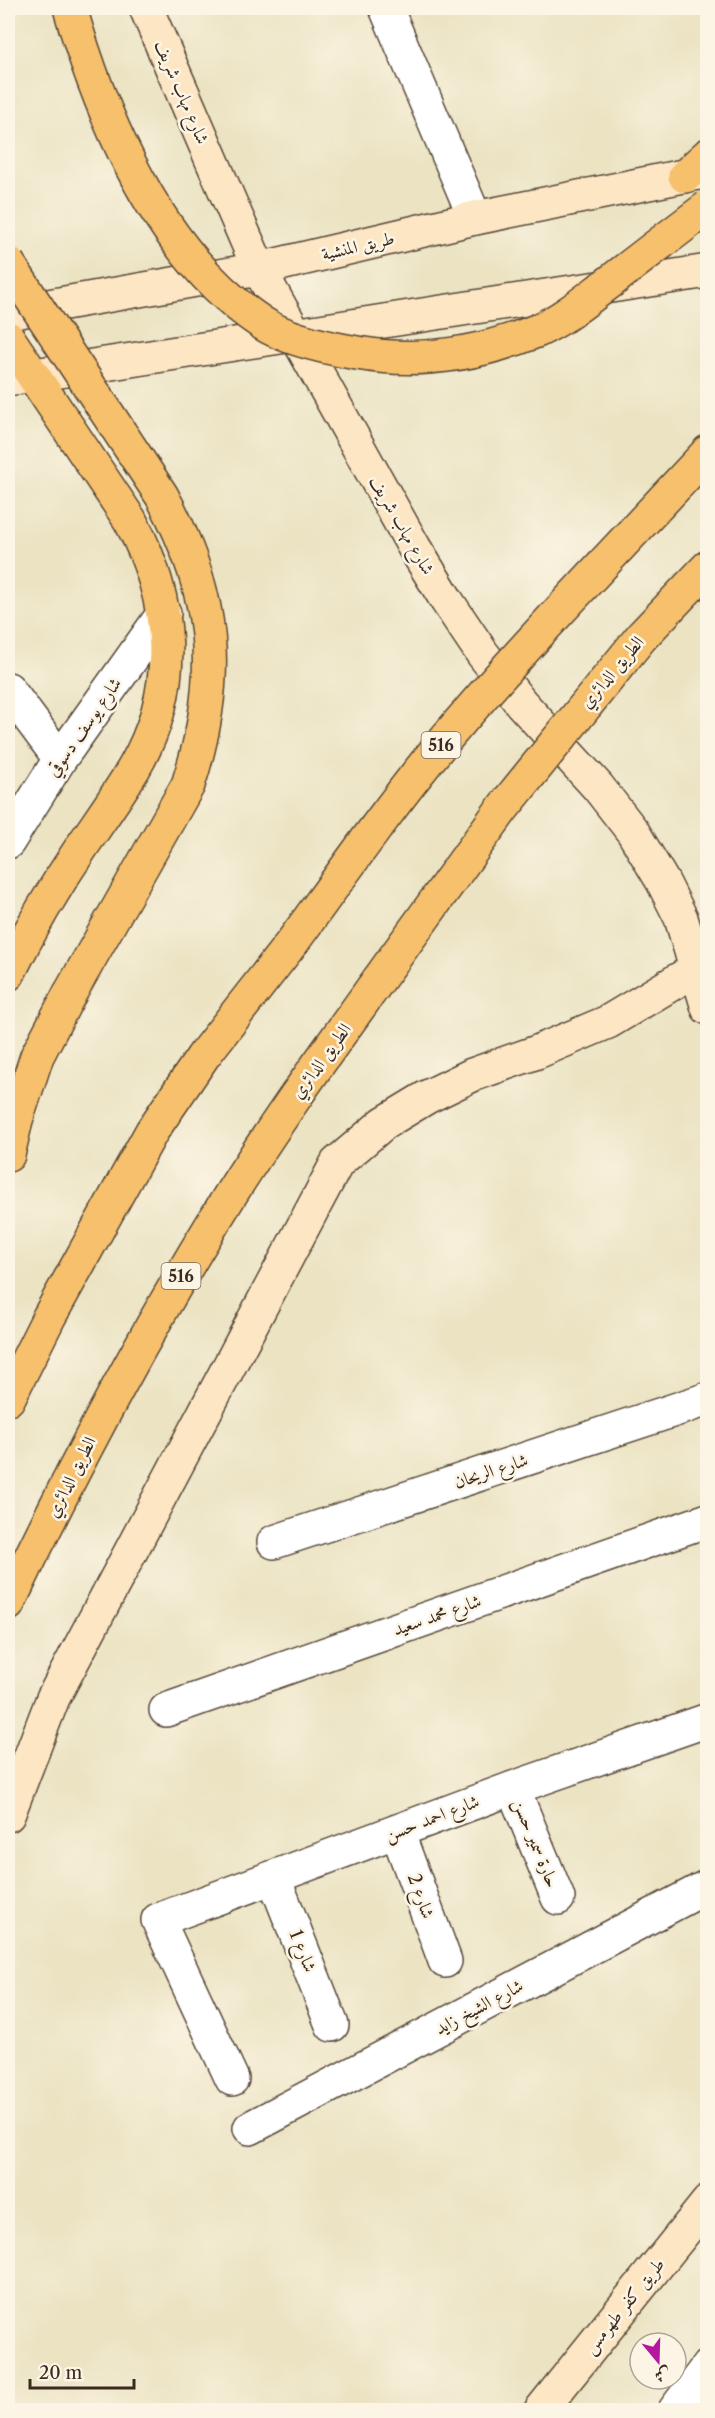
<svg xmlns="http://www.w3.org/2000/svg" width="715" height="2418" viewBox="0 0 715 2418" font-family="'Libre Caslon Text',Amiri,serif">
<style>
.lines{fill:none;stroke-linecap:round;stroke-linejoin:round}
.street-casing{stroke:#554637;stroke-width:36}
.secondary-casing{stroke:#554637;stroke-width:36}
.highway-casing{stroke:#554637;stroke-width:36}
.street{stroke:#fff;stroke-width:33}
.secondary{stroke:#fce6c4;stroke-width:33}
.highway{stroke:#f7c06c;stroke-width:33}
.highway-bridge-casing{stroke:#554637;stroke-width:36;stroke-linecap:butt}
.highway-bridge{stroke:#f7c06c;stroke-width:33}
.labels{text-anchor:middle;stroke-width:5;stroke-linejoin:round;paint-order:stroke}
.shield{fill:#fcf5e5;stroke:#75675a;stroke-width:1.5}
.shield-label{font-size:16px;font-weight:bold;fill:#3b2a1e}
.street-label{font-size:18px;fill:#3b2a1e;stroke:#fcf5e5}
</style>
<rect width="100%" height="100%" fill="#fcf5e5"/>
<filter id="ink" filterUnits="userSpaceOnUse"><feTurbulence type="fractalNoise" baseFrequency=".0167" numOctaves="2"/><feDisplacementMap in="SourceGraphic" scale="12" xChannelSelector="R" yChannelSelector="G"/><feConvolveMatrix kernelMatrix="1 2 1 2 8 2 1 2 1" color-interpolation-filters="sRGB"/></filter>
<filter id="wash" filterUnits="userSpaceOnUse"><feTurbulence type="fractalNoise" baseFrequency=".008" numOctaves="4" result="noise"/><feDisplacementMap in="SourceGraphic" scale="24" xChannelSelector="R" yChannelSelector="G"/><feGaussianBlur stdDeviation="1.35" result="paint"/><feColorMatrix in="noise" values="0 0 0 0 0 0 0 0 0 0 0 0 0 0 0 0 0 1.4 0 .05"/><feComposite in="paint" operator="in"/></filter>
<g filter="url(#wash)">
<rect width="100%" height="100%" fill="#ebe3c2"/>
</g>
<g filter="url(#ink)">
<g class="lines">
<g class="street-casing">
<path id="street" d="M386,8L475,218
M8,689L60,759
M8,842L60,759L164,613
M274,1542L708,1399
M166,1710L708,1520
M513,1788L558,1898
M397,1831L445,1961
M274,1878L332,2025
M232,2079L158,1920L513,1788L708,1720
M250,2128L708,1886
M675,2410L708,2366"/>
</g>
<g class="secondary-casing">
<path id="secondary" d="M146,8L259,269L414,547L447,601L482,653L521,703L598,787L633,832L663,882L681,918L708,1008
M8,313L259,269L475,218L708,171
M8,379L708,271
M8,1815L53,1698L337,1163L384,1123L427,1097L472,1075L537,1052L608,1022L708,962
M541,2410L708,2202"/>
</g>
<g class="highway-casing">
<path id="highway" d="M685,176L708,155
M8,338L130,520C173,600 181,687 134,768C118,795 99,821 81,848C54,888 29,931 8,974
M604,563L708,452
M642,636L708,567
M8,1155L16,1120L37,1056L69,995
M8,1399L49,1317L152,1131L204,1055L294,940
M8,1604C71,1472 139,1343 216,1218C264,1139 318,1064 372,989"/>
</g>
<use href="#street" class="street"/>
<use href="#secondary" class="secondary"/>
<use href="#highway" class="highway"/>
<g class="highway-bridge-casing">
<path id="highway-bridge" d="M70,8C103,122 160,255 262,323C286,339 328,348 357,353C419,364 481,354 539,330C565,318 587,299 610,282C642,257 675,232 708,207
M8,263L162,496C216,597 223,676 188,785L69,995
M294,940C342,874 390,806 442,743C494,681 549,622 604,563
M372,989L502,809L642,636"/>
</g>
<use href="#highway-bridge" class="highway-bridge"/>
</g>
</g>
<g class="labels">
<g class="shield">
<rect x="421.5" y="732" width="39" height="26" rx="4.5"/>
<rect x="161.5" y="1263" width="39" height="26" rx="4.5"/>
</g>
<g class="shield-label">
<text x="441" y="751">516</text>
<text x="181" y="1282">516</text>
</g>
<g class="street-label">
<text transform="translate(182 92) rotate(67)" y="6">شارع مهاب شريف</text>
<text transform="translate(358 246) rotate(-13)" y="6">طريق المنشية</text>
<text transform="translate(402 525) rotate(60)" y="6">شارع مهاب شريف</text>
<text transform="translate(612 672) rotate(-50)" y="6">الطريق الدائري</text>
<text transform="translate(84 727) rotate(-55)" y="6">شارع يوسف دسوقي</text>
<text transform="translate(321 1061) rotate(-54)" y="6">الطريق الدائري</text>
<text transform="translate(491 1471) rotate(-18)" y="6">شارع الريحان</text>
<text transform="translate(71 1477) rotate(-63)" y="6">الطريق الدائري</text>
<text transform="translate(437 1615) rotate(-19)" y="6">شارع محمد سعيد</text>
<text transform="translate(432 1818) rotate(-21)" y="6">شارع احمد حسن</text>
<text transform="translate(536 1843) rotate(68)" y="6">حارة سمير حسن</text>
<text transform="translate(421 1896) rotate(70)" y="6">شارع 2</text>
<text transform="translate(303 1951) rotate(68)" y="6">شارع 1</text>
<text transform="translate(479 2007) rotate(-28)" y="6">شارع الشيخ زايد</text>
<text transform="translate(624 2306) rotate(-51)" y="6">طريق كفر طهرمس</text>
</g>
</g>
<rect width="715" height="2418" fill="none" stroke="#fcf5e5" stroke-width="30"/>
<g transform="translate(658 2361) rotate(161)"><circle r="28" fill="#fcf5e5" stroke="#afa495" stroke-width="1.5"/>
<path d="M0-4.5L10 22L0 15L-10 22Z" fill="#b5179e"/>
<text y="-9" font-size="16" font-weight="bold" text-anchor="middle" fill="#3b2a1e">ش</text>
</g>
<path d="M30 2379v9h104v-9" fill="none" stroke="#3b2a1e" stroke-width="3"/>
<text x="39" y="2379" font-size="18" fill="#3b2a1e" stroke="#fcf5e5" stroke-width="4.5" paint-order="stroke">20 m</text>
</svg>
